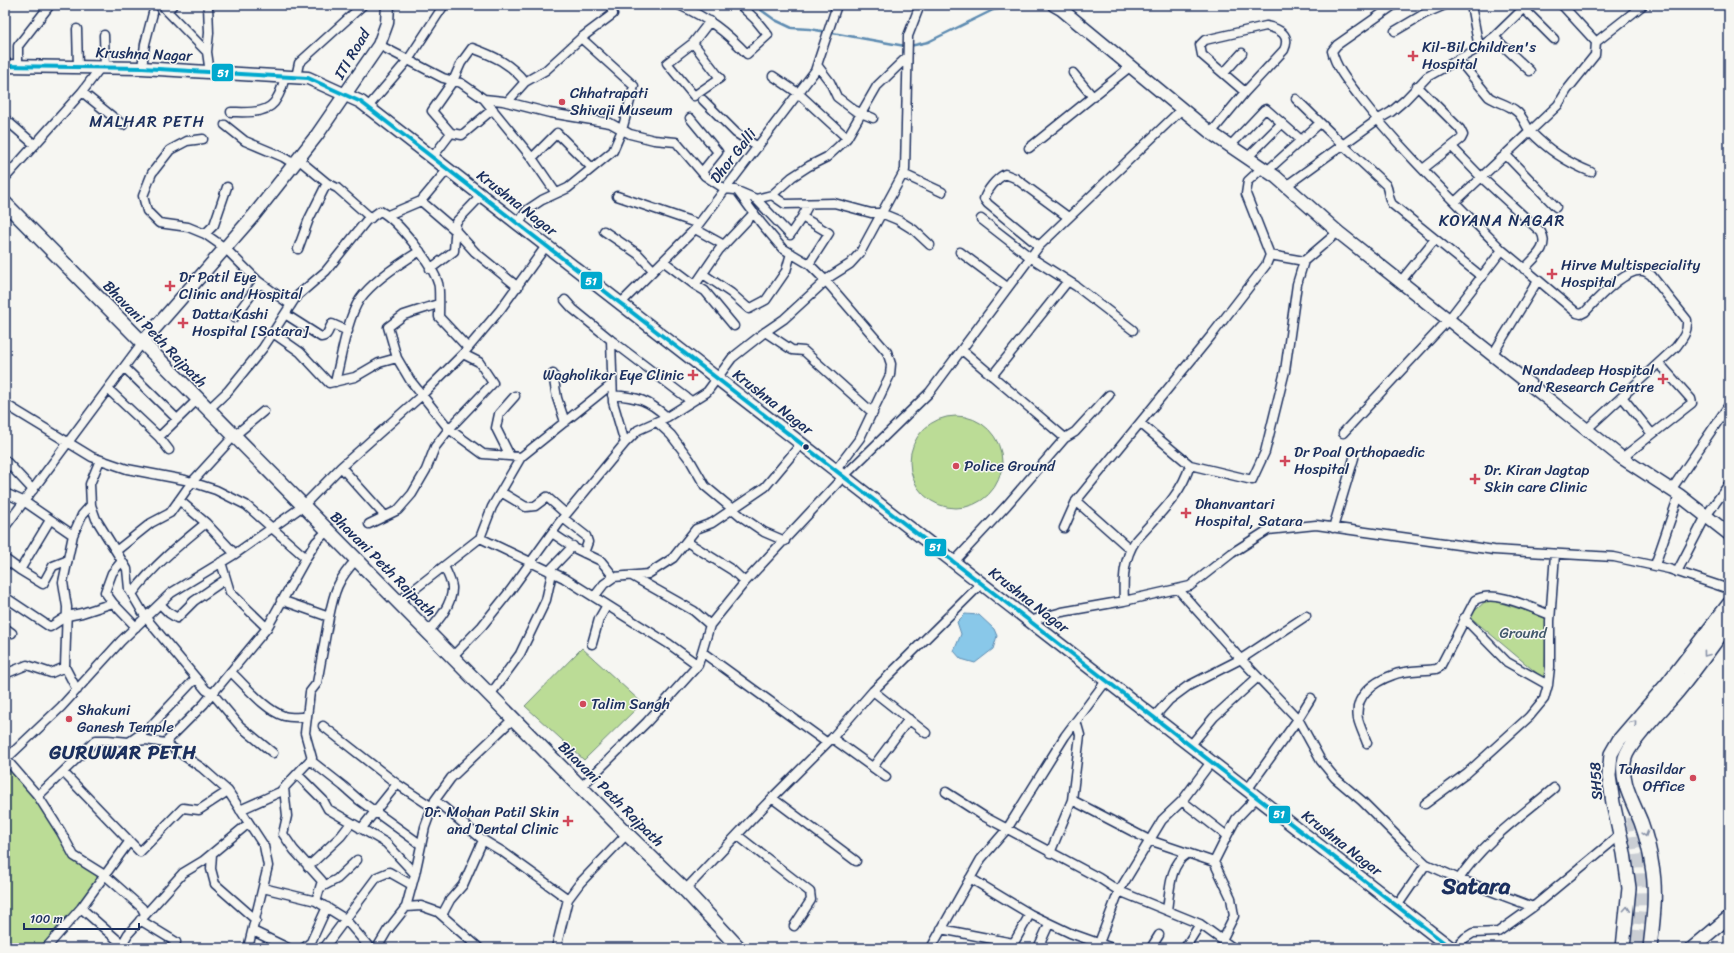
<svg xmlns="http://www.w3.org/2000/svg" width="1734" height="953" viewBox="0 0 1734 953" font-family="Sriracha,sans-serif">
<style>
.green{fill:#bbdc96;stroke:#6b867a}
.water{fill:#89c8e9;stroke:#5d8bb1}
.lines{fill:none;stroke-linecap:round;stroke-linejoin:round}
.stream{stroke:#5d8bb1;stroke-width:2.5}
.primary-tunnel{stroke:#caced4;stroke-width:13;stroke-dasharray:13 6;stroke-linecap:butt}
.minor-casing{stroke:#1b2f5e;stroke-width:11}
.secondary-casing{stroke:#1b2f5e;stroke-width:15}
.primary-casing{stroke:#1b2f5e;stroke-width:16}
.minor{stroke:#f6f6f2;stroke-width:8}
.secondary{stroke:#f6f6f2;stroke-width:12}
.primary{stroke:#f6f6f2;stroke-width:13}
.bus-1-casing{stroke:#f6f6f2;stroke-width:7}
.bus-1{stroke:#00a9ce;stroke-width:4}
.oneway{stroke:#8892a8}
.poi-dot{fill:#d1495b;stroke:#f6f6f2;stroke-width:1.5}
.bus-dot{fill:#1b2f5e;stroke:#f6f6f2;stroke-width:1.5}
.labels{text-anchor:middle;stroke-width:3;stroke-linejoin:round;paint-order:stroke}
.poi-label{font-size:15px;fill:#1b2f5e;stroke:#f6f6f2;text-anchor:start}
.street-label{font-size:15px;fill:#1b2f5e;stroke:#f6f6f2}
.park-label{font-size:15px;fill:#435a6c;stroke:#f6f6f2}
.neighbourhood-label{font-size:16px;letter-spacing:1px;fill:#1b2f5e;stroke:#f6f6f2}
.district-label{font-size:19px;font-weight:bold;letter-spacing:1px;fill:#1b2f5e;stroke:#f6f6f2}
.town-label{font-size:23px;font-weight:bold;fill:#1b2f5e;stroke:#f6f6f2}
.line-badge{stroke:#f6f6f2;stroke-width:1.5}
.badge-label{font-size:11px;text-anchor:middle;font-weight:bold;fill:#fff}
</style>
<rect width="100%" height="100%" fill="#f6f6f2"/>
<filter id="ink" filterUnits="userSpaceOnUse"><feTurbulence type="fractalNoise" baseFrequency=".025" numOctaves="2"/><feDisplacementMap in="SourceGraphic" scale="8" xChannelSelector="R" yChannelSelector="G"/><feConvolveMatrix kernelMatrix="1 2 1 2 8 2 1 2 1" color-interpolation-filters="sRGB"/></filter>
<g filter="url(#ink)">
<path class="green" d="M910 462a46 46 0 1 1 92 0a46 46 0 1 1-92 0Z
M1488,599L1546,617L1545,680L1469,616Z
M582,648L642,703L584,760L525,706Z
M5,762L38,796L74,856L104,875L67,921L42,948H5Z"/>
<path class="water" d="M965,614L979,615L994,629L997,636L993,649L975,663L961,659L954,651L961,634L957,622Z"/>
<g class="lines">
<path class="stream" d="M754,5L775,20L792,28L810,29L905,46
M1040,5H1049
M910,46L928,42L993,10L1017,5"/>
<path class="primary-tunnel" d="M1632,817L1640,867L1641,909L1637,948"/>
<g class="minor-casing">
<path id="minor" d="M162,5L167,11L173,5
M679,5C708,18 725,31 747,54L768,35L755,19L740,5
M1471,5L1479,48
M1562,5L1596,42L1643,5
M1523,8L1554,39
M167,11L207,52L210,73
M77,29L78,67
M1395,31L1424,14L1445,5
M104,35L105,68
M1494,37L1530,71
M693,43L667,63L694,96L720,78L693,43L710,21
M379,45L443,78L461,83L484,99L503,101L550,113L610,123L630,134L654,140L676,142L705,176L725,189L735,190L756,199L772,195
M207,52L209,33L208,5
M907,57L877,86L847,138L839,146L827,157L809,166L792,177L772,195L785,204L834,203L871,213H881L898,220L914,230L930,245
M1458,59L1489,97C1498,103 1508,104 1516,111C1523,116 1525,125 1530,131C1547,149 1568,163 1591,172
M817,65L830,82L837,97L854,110L873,118
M18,66V46L50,5
M142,68L145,44L153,13
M1073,73L1093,97
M1224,73L1242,53
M773,76L798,93L847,138
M296,77L299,63L363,5
M1417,86L1460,129L1463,135L1461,139L1423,169
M82,92L123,125
M484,99L532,158L556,193
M1296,99L1343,145L1386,185C1389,191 1388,198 1392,204L1482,277
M703,100L736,133L758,147
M507,102L525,82L546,70L581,38L613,14L610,5
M367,108L408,60L444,5
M231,112C246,112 269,115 277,98C281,92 283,84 285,77
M690,118L718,152L702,172
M5,119L35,145
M225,125L245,141L283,157L294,164
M451,133L462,135L493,109
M1211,133L1245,92L1284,50C1291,35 1280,29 1266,26L1205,40L1200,45L1202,55L1245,92
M203,139L187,141L170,150L152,173L143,196L147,211L159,223L188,227L205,234L225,248L258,281L291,305
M1230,146L1264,110L1266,109L1301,140
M1452,147L1481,177L1541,232C1550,247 1534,258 1524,269
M1029,148L1131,66
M1505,154L1556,207
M432,158L451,133L432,111L453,81L461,63L472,48C494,56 510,63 525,82
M532,158L557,133L592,168
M1247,158L1282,123
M298,159L327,183L337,188L371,218
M1267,171L1320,123
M903,174L942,192
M5,178L82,92L100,68
M1286,186L1377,120L1391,112L1405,100L1427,77L1479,48L1494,37L1527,5
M739,193L761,223L782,248L809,264L826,281L887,352L891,364L890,375L860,438L835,471
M617,196L699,224
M756,199L790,235L802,217L809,204
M421,201L456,231L475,252L518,287
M1455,202L1558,105L1567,90L1595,55L1596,42
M388,215L421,201L447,170
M802,217L829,233L809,264
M981,219L1030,257L1076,286L1133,330
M518,224L527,210L542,200L568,188L613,151L622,130L634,86L581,38
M695,229L724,245
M604,231L638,254L653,270
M205,234L214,225L227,187
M1039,246L988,204L984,199C987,190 996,179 1005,174L1015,178L1068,217
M298,249L309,219L327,183
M960,252L1007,287
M1270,255L1304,261L1338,232
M663,261L695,285L719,250L754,213
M430,269L454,251L456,222L481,196
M703,274L731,293L749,309L766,300L786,271L791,253
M1538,280L1577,313L1581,314L1585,312C1596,300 1626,268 1643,271C1645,271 1649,274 1651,275L1687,320C1688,332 1683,338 1676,347L1587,429
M1401,281L1435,239
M695,285L705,291L734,326
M565,300L573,309L611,340L691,401
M438,304L404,315L388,327L397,358L410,380L449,429L483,454L521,457L612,384
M620,304L695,229L815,71L837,5
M285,314L321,337C329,336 328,329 332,324L348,331
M234,318L260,283
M765,332L792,350L804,351L873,413
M273,333L300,352L329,383L355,377L379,363L397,358
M962,350L1065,438
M1493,354L1538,280L1502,250
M124,367L177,419
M553,374L557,398L565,422
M992,376L1068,281
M335,382C341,359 347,318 360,299C372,282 402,262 420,251
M108,389L159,437L169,450
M612,395C638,397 648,400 667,417
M1623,398L1652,434
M5,404L92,457L127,469L185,480L216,490L246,505L306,558
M208,410L228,391L263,348L296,297L326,271L366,221L380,211C398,220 432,264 438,283C440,287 439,309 439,317L468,348
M657,422L671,435L690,460L705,486L742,517L764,532L785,541
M1343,433L1449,319L1502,250C1453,200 1401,151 1358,95C1348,82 1336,68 1332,51L1337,45L1394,5
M159,437L198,399
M625,443L638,430L667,417L707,392L732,358L765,332L784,319L831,276L850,264L860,253L905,170L908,36L920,5
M510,456L496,428L499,414L515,396
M1622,458L1692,403L1691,399L1659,363
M5,460L33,490
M100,460L90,484L91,505L96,519L127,569L129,589L146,618L206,690L213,694L240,726L273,753
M1190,465L1252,480L1265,452L1285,371L1297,284L1304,261
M341,467L385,516
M1671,490L1729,405
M501,492L526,507L535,506L547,497L566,514
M5,493L25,502L73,535
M179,500L206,523L235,554
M1076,501L1130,549
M563,518L586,536L588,542L584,553
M369,524L398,510L412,494L426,470L435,447L449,429L493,383L479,362L463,354
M5,527L142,343
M1064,528L1076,501L1211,336L1266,265L1270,255L1246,194L1248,181L1262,168
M1333,528L1354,458
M552,533L576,549L601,561L614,577
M480,538L492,507L521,457
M687,542L732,570L745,582
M116,551L151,523L170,513L192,482L234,436L264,411
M5,559L20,570L43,584L53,566L66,561
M122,561L112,573L105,592L113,603L136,627
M221,562L230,592L267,628
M954,562L1007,505L1065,438L1075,432L1109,395
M1655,565L1679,495
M20,570L50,520
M549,571L573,546
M1677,572L1706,516L1729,484
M632,576L694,611L710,625
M1178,589L1236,654L1298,719L1321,761L1335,778L1362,801L1407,846L1426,864L1459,879L1533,907
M132,594C153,566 179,545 206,523
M5,597L50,627L67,616L82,613L113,603
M594,597L604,584L614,577L648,574L673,558L696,529L712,523L765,487L801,444
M281,600L329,617C334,592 338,579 356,560
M1124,601C1123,580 1123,559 1136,540C1156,517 1181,496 1190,465L1140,423
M398,602L480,538L564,578L669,644L698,665L647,722L581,787
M160,604L169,613L177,618L194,601L226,579
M1464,618L1507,662L1548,685
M1029,621L1062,612L1124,601L1190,586L1232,553L1268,530L1316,525L1494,550L1614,557L1669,569L1729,589
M5,628L12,633
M428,632C438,621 453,604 452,587C451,580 447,573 444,566
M592,644L599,619L607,605
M702,652L826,742
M452,657L482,626L510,591L559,523L625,443L613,402L611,340
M698,665L710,625L745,582L843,477L930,392L1039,246L1182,109
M231,672C245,685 265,710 284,716C291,718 299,717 306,717
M5,674L27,665L51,673L65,667
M77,690L65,667L67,607L63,582L73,535L82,515L91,505
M873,691L982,583
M490,695L520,654L546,600L552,573
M1154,717L1169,700L1188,686L1241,659L1306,616
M323,726L397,784L432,807
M832,738L886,777
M129,742L146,740L165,743L202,768L228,791L264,846L268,866L248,948
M165,743L204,704L267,628L306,558L316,542L327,531
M1367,743C1364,735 1360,727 1358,719C1354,696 1373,682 1393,675C1405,670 1423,671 1436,669L1440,667L1475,600C1495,589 1529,607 1550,615
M1190,746L1214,717L1258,677
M6,759L38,796L61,832L74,856L106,876L142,908L145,914
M5,760L61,707L121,641L171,593L235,554L303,506L341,467L421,396L463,354L500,310L546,246
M310,760L343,786L359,800L420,844
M1211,762L1182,801L1227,836L1214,862
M873,767L909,719
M63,772L140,852L183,808L199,810L228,791
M297,774L323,800L328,809L386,843L415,874
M284,788L287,816L283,834L294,850L322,881L316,901
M1247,790L1298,719L1311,698
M946,792L985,817L1099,878L1119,891L1200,924L1233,948
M38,796L96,740H108L129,742L148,729L196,678
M772,798L856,861
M435,800L483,840L503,852L568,899
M1072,800L1080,735L1076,721
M1425,804L1467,773L1529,717L1544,699L1548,685L1550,667V621L1555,554
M240,810L280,792L312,758L305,733L310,692L317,683L329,617
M361,829L397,784
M737,835L810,892L811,900L794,926
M1227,836L1236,819L1257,797
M1050,853L1072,800L1149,840L1214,862L1231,898L1234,916L1222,940
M212,854L211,869L215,884L256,920
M308,867L341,836L351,823
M970,878L1030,914L1011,948
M1459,879C1484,841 1520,817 1554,788
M263,888L316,901L345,919L370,948
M320,888L337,879L357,860
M685,890L772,798L832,738L873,691L926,733
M1397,906L1426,864
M406,907L421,906L438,912L479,948
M81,908L122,944
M1167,910C1170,891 1169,865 1187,854
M1030,914L1070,933L1112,948
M442,915L450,900L463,885L483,840
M140,920L176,942L171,948
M941,929L1013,943
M253,931L288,948
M1099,943L1119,891L1162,820L1182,801
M46,948L81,908L129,842
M120,948L128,934L183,873L203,861L249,823
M304,948L311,942L327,907
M324,948L377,877L389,872L412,885
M377,948L387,931L406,907L415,874L425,827L435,800L451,778L513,719
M556,948L568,899L580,883L627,834
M931,948L981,859L1007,829L1065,736L1106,681
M1038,948L1049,924
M1151,948L1159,935
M1185,948L1200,924
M1455,948L1465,938L1473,933L1498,932L1533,907L1620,835"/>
</g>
<g class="secondary-casing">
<path id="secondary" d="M1054,5L1061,9L1211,133L1276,177L1338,232L1567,414L1622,458L1679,495L1729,534
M5,66L142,68L308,78L361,102L1451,948
M142,343L254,215L317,135L379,45L387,23L388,5
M1692,948L1729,917"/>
</g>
<g class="primary-casing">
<path id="primary" d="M5,203L627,834L685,890L739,948
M1623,948L1629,888L1624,853L1613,803L1609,776L1611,754L1619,740L1668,683L1729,604
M1650,948C1653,922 1657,892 1652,866C1650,851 1646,836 1641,822C1633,802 1619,780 1625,758C1629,742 1666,706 1678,691C1696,669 1712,646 1729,623"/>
</g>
<use href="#minor" class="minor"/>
<use href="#secondary" class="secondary"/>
<use href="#primary" class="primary"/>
<g class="bus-1-casing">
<path id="bus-1" d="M5,66L142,68L308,78L361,102L1451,948"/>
</g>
<use href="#bus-1" class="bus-1"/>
</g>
<defs><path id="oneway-chevron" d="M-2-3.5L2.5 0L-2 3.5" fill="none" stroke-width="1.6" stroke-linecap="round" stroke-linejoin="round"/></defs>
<g class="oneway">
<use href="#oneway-chevron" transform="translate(1706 654) rotate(127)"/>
<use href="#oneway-chevron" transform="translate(1634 723) rotate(-49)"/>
<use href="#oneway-chevron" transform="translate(1645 834) rotate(73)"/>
<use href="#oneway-chevron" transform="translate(1627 909) rotate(-86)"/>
</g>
</g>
<g class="poi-dot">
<path d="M1411 50h4v4h4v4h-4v4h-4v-4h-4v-4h4z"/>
<circle cx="562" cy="102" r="4"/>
<path d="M1550 268h4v4h4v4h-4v4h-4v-4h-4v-4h4z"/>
<path d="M168 280h4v4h4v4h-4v4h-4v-4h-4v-4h4z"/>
<path d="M181 317h4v4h4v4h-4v4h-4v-4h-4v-4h4z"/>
<path d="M691 369h4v4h4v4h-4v4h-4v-4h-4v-4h4z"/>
<path d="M1661 373h4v4h4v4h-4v4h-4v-4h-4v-4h4z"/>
<path d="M1283 455h4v4h4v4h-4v4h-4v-4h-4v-4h4z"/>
<circle cx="956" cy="466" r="4"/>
<path d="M1473 473h4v4h4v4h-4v4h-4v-4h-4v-4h4z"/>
<path d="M1184 507h4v4h4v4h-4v4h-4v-4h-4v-4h4z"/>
<circle cx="583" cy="704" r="4"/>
<circle cx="69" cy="719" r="4"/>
<circle cx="1693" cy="778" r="4"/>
<path d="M566 815h4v4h4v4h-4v4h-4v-4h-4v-4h4z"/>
</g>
<circle class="bus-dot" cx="806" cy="447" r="3.5"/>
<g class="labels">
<g class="poi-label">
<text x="1422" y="52">Kil-Bil Children's<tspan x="1422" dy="17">Hospital</tspan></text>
<text x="570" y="98">Chhatrapati<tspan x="570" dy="17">Shivaji Museum</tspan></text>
<text x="1561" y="270">Hirve Multispeciality<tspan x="1561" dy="17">Hospital</tspan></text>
<text x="179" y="282">Dr Patil Eye<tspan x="179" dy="17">Clinic and Hospital</tspan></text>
<text x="192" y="319">Datta Kashi<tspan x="192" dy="17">Hospital [Satara]</tspan></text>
<text x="1654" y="375" text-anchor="end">Nandadeep Hospital<tspan x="1654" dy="17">and Research Centre</tspan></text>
<text x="684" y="380" text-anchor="end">Wagholikar Eye Clinic</text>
<text x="1294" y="457">Dr Poal Orthopaedic<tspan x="1294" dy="17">Hospital</tspan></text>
<text x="964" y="471">Police Ground</text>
<text x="1484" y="475">Dr. Kiran Jagtap<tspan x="1484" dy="17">Skin care Clinic</tspan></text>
<text x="1195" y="509">Dhanvantari<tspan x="1195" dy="17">Hospital, Satara</tspan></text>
<text x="591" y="709">Talim Sangh</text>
<text x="77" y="715">Shakuni<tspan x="77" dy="17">Ganesh Temple</tspan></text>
<text x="1685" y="774" text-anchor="end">Tahasildar<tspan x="1685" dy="17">Office</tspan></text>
<text x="559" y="817" text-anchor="end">Dr. Mohan Patil Skin<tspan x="559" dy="17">and Dental Clinic</tspan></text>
</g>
<g class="street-label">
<text transform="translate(144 54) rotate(2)" y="5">Krushna Nagar</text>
<text transform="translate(352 54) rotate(-59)" y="5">ITI Road</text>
<text transform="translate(733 156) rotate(-52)" y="5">Dhor Galli</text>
<text transform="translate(517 203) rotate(38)" y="5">Krushna Nagar</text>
<text transform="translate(155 334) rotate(46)" y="5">Bhavani Peth Rajpath</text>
<text transform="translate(773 402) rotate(38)" y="5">Krushna Nagar</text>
<text transform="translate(383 564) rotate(45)" y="5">Bhavani Peth Rajpath</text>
<text transform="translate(1029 600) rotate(38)" y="5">Krushna Nagar</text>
<text transform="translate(1596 781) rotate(-93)" y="5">SH58</text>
<text transform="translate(611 794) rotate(45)" y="5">Bhavani Peth Rajpath</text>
<text transform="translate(1342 843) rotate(38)" y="5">Krushna Nagar</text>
</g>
<g class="park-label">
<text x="1523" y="638">Ground</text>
</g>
<g class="neighbourhood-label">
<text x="147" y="127">MALHAR PETH</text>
<text x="1502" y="226">KOYANA NAGAR</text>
</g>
<g class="district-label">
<text x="123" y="759">GURUWAR PETH</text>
</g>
<g class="town-label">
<text x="1476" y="894">Satara</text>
</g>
</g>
<g class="line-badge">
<rect x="211" y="63" width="23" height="19" rx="4" fill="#00a9ce"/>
<rect x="580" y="271" width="23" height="19" rx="4" fill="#00a9ce"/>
<rect x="924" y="538" width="23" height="19" rx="4" fill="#00a9ce"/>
<rect x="1268" y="805" width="23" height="19" rx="4" fill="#00a9ce"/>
</g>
<g class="badge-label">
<text x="223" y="77">51</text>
<text x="591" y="285">51</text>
<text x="935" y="551">51</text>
<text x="1279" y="818">51</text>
</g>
<rect width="1734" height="953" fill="none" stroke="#f6f6f2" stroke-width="20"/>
<rect x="10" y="10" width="1714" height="933" fill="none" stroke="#1b2f5e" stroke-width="1.5" filter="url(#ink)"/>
<path d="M24 923v6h115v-6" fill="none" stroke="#1b2f5e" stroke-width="2"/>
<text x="30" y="923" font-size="12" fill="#1b2f5e" stroke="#f6f6f2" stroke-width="3" paint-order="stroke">100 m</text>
</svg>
